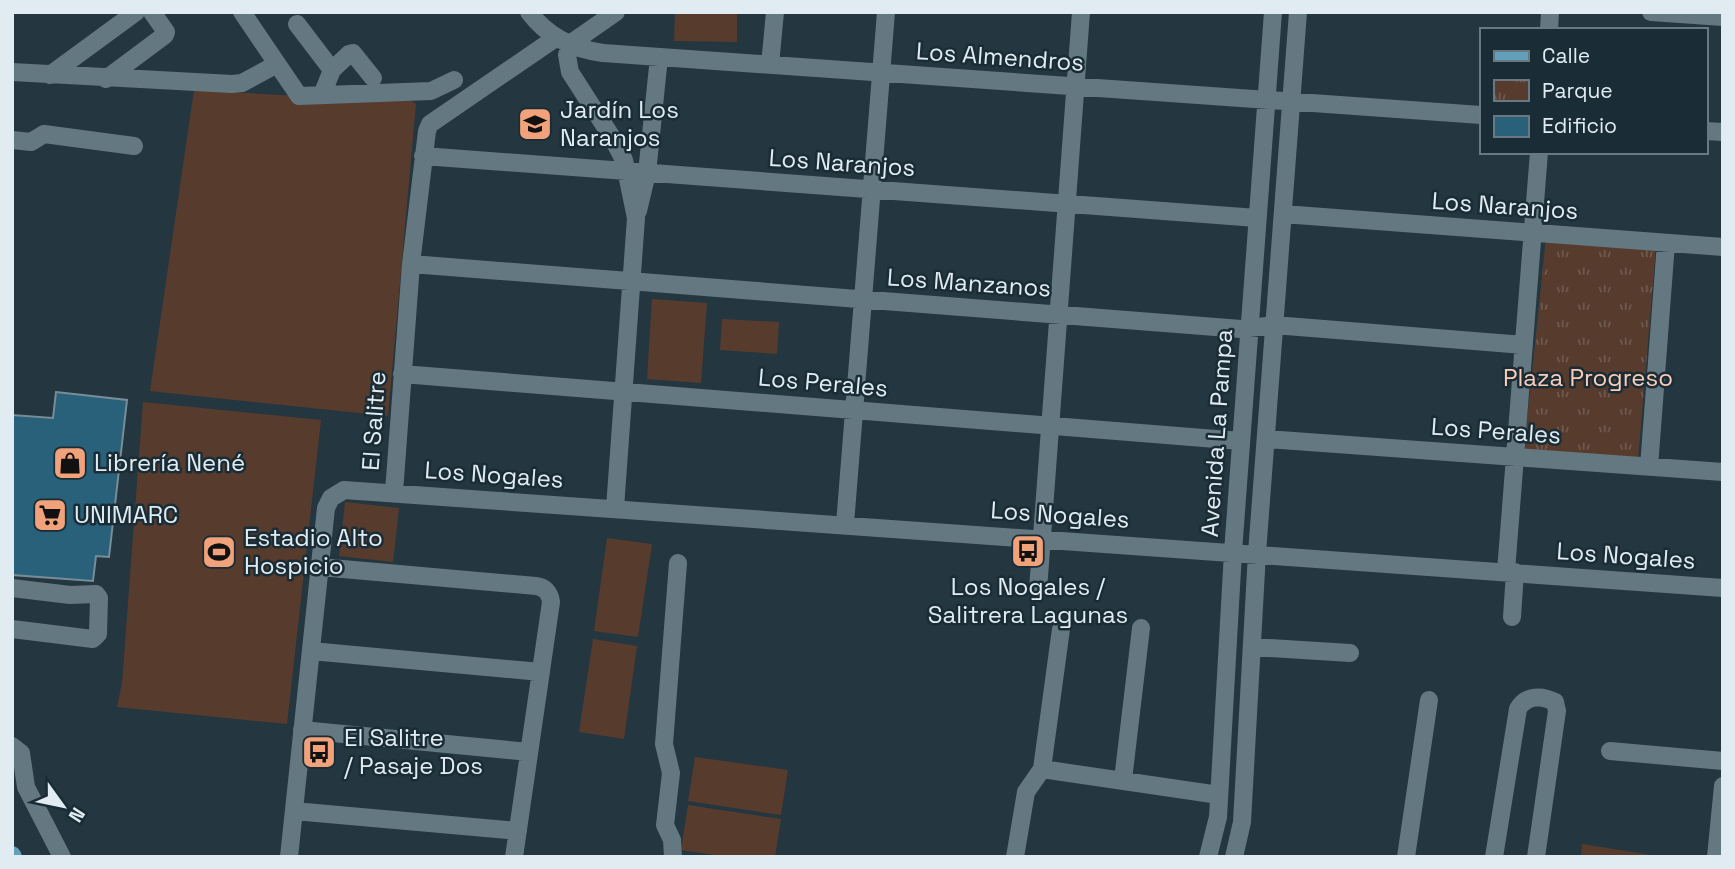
<svg xmlns="http://www.w3.org/2000/svg" width="1735" height="869" viewBox="0 0 1735 869" font-family="'Space Grotesk',sans-serif">
<style>
.grass{fill:#573c2e}
.park{fill:url(#park-tufts)}
.building{fill:#286179;stroke:#788d97;stroke-width:2}
.lines{fill:none;stroke-linecap:round;stroke-linejoin:round}
.minor{stroke:#647882;stroke-width:18}
.major{stroke:#629fba;stroke-width:18}
.labels{text-anchor:middle;stroke-width:5;stroke-linejoin:round;paint-order:stroke}
.street-label{font-size:24px;fill:#e1ecf2;stroke:#1a2c35}
.poi-label{font-size:24px;fill:#e1ecf2;stroke:#1a2c35;text-anchor:start}
.park-label{font-size:24px;fill:#fbcdb7;stroke:#1a2c35}
</style>
<defs>
<pattern id="park-tufts" width="24" height="20" patternUnits="userSpaceOnUse" patternTransform="scale(1.75)"><rect width="24" height="20" fill="#573c2e"/><path d="M3 7l-1-3M5 7V3M7 7l1-3M15 17l-1-3M17 17v-4M19 17l1-3" fill="none" stroke="#6f584d"/></pattern>
</defs>
<rect width="100%" height="100%" fill="#24363f"/>
<path class="grass" d="M675,12H737V42L674,41Z
M194,90L299,96H404L416,104L388,416L150,391Z
M652,299L707,303L701,383L647,379Z
M722,319L779,322L777,354L720,350Z
M143,402L321,420L287,724L117,707L122,683Z
M345,502L399,508L393,562L339,556Z
M607,538L652,544L638,637L594,631Z
M593,639L637,646L624,739L579,732Z
M695,757L788,770L781,815L688,801Z
M688,805L781,819L775,857H728L681,850Z
M1582,844L1664,857H1581Z"/>
<path class="park" d="M1546,238L1656,247L1638,460L1524,450Z"/>
<path class="building" d="M56,392L127,400L109,557L96,556L93,581L12,575V415L53,418Z"/>
<g class="lines">
<path class="minor" d="M242,12L299,96L431,91L454,80
M529,12C547,36 573,49 603,53L1481,115
M1651,12L1723,17
M297,24L332,70L322,95
M1549,30L1550,12
M770,65L775,12
M332,70L349,54L353,53L373,78
M12,72L232,84L242,83L277,64
M50,75L136,12
M106,79L165,35L166,32L152,12
M1705,131L1723,132
M12,140L31,142L44,134L134,146
M423,156L1257,218
M638,211L647,173L659,57
M1283,214L1723,247
M411,264L1241,329L1274,325L1524,345
M402,374L1241,441
M1266,439L1723,472
M1649,467L1666,243
M394,492L411,264L427,131L430,124L557,37
M615,508L636,218L624,160L613,139L570,72L567,55L570,44L616,12
M845,524L886,12
M320,567L536,586C545,587 550,593 551,602L514,857
M1506,571L1539,152
M12,588L70,595L96,594L99,598L98,634L93,639L12,629
M1038,590L1081,12
M1512,617L1515,572
M1252,647L1350,653
M311,651L541,672
M302,730L529,752
M12,746L21,753L26,787L62,857
M1610,751L1723,761
M1042,769L1219,795
M1123,780L1141,628
M294,811L518,831
M289,857L326,508L331,498L344,490L1723,588
M673,857L672,840L665,825L671,773L664,744L678,563
M1015,857L1026,792L1042,769L1061,629
M1208,857L1218,817L1233,552L1273,12
M1234,857L1242,822L1257,553L1298,12
M1406,857L1429,700
M1494,857L1518,709C1526,695 1542,695 1555,702L1557,711L1536,857
M1716,857L1723,786"/>
<path class="major" d="M12,855L13,857"/>
</g>
<defs>
<g id="school-square" transform="scale(1.75)"><rect x="-9" y="-9" width="18" height="18" rx="4" fill="#f1a27b" stroke="#1a2c35"/><path d="M0-5L7-2L0 1L-7-2ZM-4 1L0 2.5L4 1V4Q0 6-4 4Z" fill="#111"/></g>
<g id="shop-square" transform="scale(1.75)"><rect x="-9" y="-9" width="18" height="18" rx="4" fill="#f1a27b" stroke="#1a2c35"/><path d="M-5-2.5h2.3a2.7 3.5 0 0 1 5.4 0H5L5.5 6h-11ZM-1.5-2.5h3a1.5 2.3 0 0 0-3 0Z" fill="#111"/></g>
<g id="supermarket-square" transform="scale(1.75)"><rect x="-9" y="-9" width="18" height="18" rx="4" fill="#f1a27b" stroke="#1a2c35"/><path d="M-6-5.5h2.5l.6 2H6L4.5 2H-2.5L-4.4-4H-6ZM-1.5 3.2a1.3 1.3 0 1 0 .1 0ZM3 3.2a1.3 1.3 0 1 0 .1 0Z" fill="#111"/></g>
<g id="bus-square" transform="scale(1.75)"><rect x="-9" y="-9" width="18" height="18" rx="4" fill="#f1a27b" stroke="#1a2c35"/><path d="M-5-6H5V4H4V6H2V4H-2V6H-4V4H-5ZM-3.5-4V0h7V-4ZM-3.5 1.2v1.5H-2V1.2ZM2 1.2v1.5H3.5V1.2Z" fill="#111"/></g>
<g id="stadium-square" transform="scale(1.75)"><rect x="-9" y="-9" width="18" height="18" rx="4" fill="#f1a27b" stroke="#1a2c35"/><path d="M0-5a6.5 5 0 1 0 0 10a6.5 5 0 1 0 0-10ZM-3.5-1.8h7v3.6h-7Z" fill="#111"/></g>
</defs>
<g fill-rule="evenodd">
<use href="#school-square" x="535" y="124"/>
<use href="#shop-square" x="70" y="463"/>
<use href="#supermarket-square" x="50" y="515"/>
<use href="#bus-square" x="1028" y="551"/>
<use href="#stadium-square" x="219" y="552"/>
<use href="#bus-square" x="319" y="752"/>
</g>
<g class="labels">
<g class="street-label">
<text transform="translate(1000 57) rotate(4)" y="8">Los Almendros</text>
<text transform="translate(842 163) rotate(4)" y="8">Los Naranjos</text>
<text transform="translate(1505 206) rotate(4)" y="8">Los Naranjos</text>
<text transform="translate(969 283) rotate(4)" y="8">Los Manzanos</text>
<text transform="translate(823 383) rotate(5)" y="8">Los Perales</text>
<text transform="translate(374 421) rotate(-86)" y="8">El Salitre</text>
<text transform="translate(1496 431) rotate(4)" y="8">Los Perales</text>
<text transform="translate(1217 433) rotate(-86)" y="8">Avenida La Pampa</text>
<text transform="translate(494 475) rotate(4)" y="8">Los Nogales</text>
<text transform="translate(1060 515) rotate(4)" y="8">Los Nogales</text>
<text transform="translate(1626 556) rotate(4)" y="8">Los Nogales</text>
</g>
<g class="poi-label">
<text x="560" y="118">Jardín Los<tspan x="560" dy="28">Naranjos</tspan></text>
<text x="94" y="471">Librería Nené</text>
<text x="74" y="523">UNIMARC</text>
<text x="244" y="546">Estadio Alto<tspan x="244" dy="28">Hospicio</tspan></text>
<text x="1028" y="595" text-anchor="middle">Los Nogales /<tspan x="1028" dy="28">Salitrera Lagunas</tspan></text>
<text x="344" y="746">El Salitre<tspan x="344" dy="28">/ Pasaje Dos</tspan></text>
</g>
<g class="park-label">
<text x="1588" y="386">Plaza Progreso</text>
</g>
</g>
<rect width="1735" height="869" fill="none" stroke="#e1ecf2" stroke-width="28"/>
<rect x="1480" y="28" width="228" height="126" fill="#1a2c35" stroke="#6a7981" stroke-width="2"/>
<rect x="1494" y="51" width="35" height="10" fill="#629fba" stroke="#6a7981" stroke-width="2"/>
<text x="1542" y="63" font-size="21" fill="#e1ecf2">Calle</text>
<rect x="1494" y="80" width="35" height="21" fill="url(#park-tufts)" stroke="#6a7981" stroke-width="2"/>
<text x="1542" y="98" font-size="21" fill="#e1ecf2">Parque</text>
<rect x="1494" y="116" width="35" height="21" fill="#286179" stroke="#6a7981" stroke-width="2"/>
<text x="1542" y="133" font-size="21" fill="#e1ecf2">Edificio</text>
<g transform="translate(63 806) rotate(123)" stroke="#1a2c35" stroke-width="5" paint-order="stroke">
<path d="M0-5L12 26L0 18L-12 26Z" fill="#e1ecf2"/>
<text y="-10" font-size="19" font-weight="bold" text-anchor="middle" fill="#e1ecf2">N</text>
</g>
</svg>
